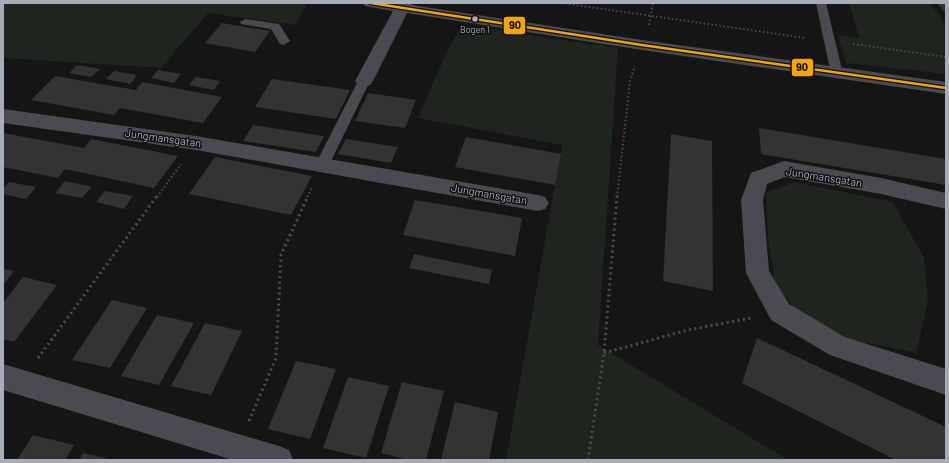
<svg xmlns="http://www.w3.org/2000/svg" width="949" height="463" viewBox="0 0 949 463" font-family="Barlow,sans-serif">
<style>
.green{fill:#1e241e}
.building{fill:#333335}
.lines{fill:none;stroke-linecap:round;stroke-linejoin:round}
.path-far1{stroke:#4b4d50;stroke-width:2;stroke-dasharray:1.5 2.5;stroke-linecap:butt}
.path{stroke:#4b4d50;stroke-width:3;stroke-dasharray:2 3.5;stroke-linecap:butt}
.service{fill:#4a4b4e;fill-rule:evenodd}
.minor{fill:#4a4b4e;fill-rule:evenodd}
.bus-1-casing{stroke:#101011;stroke-width:5}
.bus-1{stroke:#f7a600;stroke-width:2.5}
.bus-dot{fill:#a7acb6;stroke:#101011;stroke-width:1.5}
.labels{text-anchor:middle;stroke-width:3;stroke-linejoin:round;paint-order:stroke}
.far-bus-label{font-size:9px;fill:#a7acb6;stroke:#101011}
.street-label{font-size:11px;fill:#a7acb6;stroke:#101011}
.line-badge{stroke:#101011;stroke-width:1.5}
.pale-badge-label{font-size:11px;text-anchor:middle;font-weight:bold;fill:#111}
</style>
<rect width="100%" height="100%" fill="#151516"/>
<path class="green" d="M3,3H308L295,25L208,13L161,68L3,58Z
M849,3H930L946,24V74L846,63L838,35L859,38Z
M462,25L618,48L598,345L788,460H506L562,145L418,118L449,47Z
M794,182L893,202L924,258L928,302L916,353L853,340L799,313L775,285L768,239L766,193Z"/>
<path class="building" d="M937,3H946V14Z
M222,23L270,31L255,52L205,43Z
M77,65L100,69L91,77L69,73Z
M158,70L181,74L174,83L151,78Z
M114,71L137,75L130,84L106,79Z
M55,76L136,90L142,82L222,97L203,123L120,108L114,115L31,100Z
M196,77L220,81L214,90L189,85Z
M272,79L350,90L336,119L255,107Z
M368,93L416,100L405,128L355,121Z
M253,125L324,136L316,152L243,141Z
M759,128L946,159V185L761,154Z
M3,133L84,148L91,139L178,156L154,188L65,169L58,178L3,167Z
M671,134L712,141L713,291L663,281Z
M466,137L561,154L555,185L455,167Z
M346,139L398,147L391,163L338,154Z
M215,157L312,176L291,215L189,194Z
M65,181L92,187L82,198L55,193Z
M9,182L36,187L26,199L3,194V188Z
M105,191L133,196L124,209L96,202Z
M415,200L522,218L515,256L403,235Z
M414,254L492,270L489,284L409,268Z
M3,269L14,271L3,285Z
M23,277L57,285L14,342L3,339V303Z
M112,300L147,308L110,368L72,360Z
M157,315L194,323L159,385L121,376Z
M205,323L242,331L211,395L171,386Z
M757,338L946,427V460H896L742,383Z
M296,361L336,369L310,439L268,429Z
M348,377L389,386L366,458L323,448Z
M402,382L444,391L426,460H409L381,453Z
M455,402L498,412L489,460H441Z
M33,435L74,445L65,460H17Z
M83,453L109,459V460H79Z"/>
<g class="lines">
<path class="path-far1" d="M561,3L806,38
M649,25L653,3
M853,44L946,57
M157,197L181,164
M307,197L312,187
M617,197L630,81L635,66"/>
<path class="path" d="M604,353L688,330L751,318
M38,358L157,196
M249,421L276,358L281,255L308,196
M588,460L604,353L617,196"/>
<path class="service" d="M816,3H826L843,74L841,77L837,78L831,74Z
M245,19L279,24L290,41L284,45L280,44L271,29L241,24L240,22Z
M364,77L370,81L329,165L327,169L322,170L317,169L315,165L358,81Z"/>
<path class="minor" d="M363,3H413L412,5L642,40L946,82V94L642,50L407,13L373,81L370,85L364,87L358,85L355,81L393,11L365,6Z
M3,109L196,136L538,195L545,197L549,203L545,209L538,211L196,150L3,123Z
M784,161L881,178L946,193V209L881,194L785,177L767,184L763,200L769,271L789,304L845,337L946,369V395L830,355L771,320L746,273L741,200L751,173Z
M3,364L279,446L289,450L293,460H233L3,390Z"/>
<g class="bus-1-casing">
<path id="bus-1" d="M371,3L642,45L946,88"/>
</g>
<use href="#bus-1" class="bus-1"/>
</g>
<circle class="bus-dot" cx="475" cy="19" r="3.5"/>
<g class="labels">
<g class="far-bus-label">
<text x="475" y="33">Bogen 1</text>
</g>
<g class="street-label">
<text transform="translate(163 138) rotate(8)" y="4">Jungmansgatan</text>
<text transform="translate(824 177) rotate(9)" y="4">Jungmansgatan</text>
<text transform="translate(489 194) rotate(10)" y="4">Jungmansgatan</text>
</g>
</g>
<g class="line-badge">
<rect x="503" y="16" width="23" height="19" rx="4" fill="#f7a600"/>
<rect x="791" y="58" width="23" height="19" rx="4" fill="#f7a600"/>
</g>
<g class="pale-badge-label">
<text x="515" y="29">90</text>
<text x="802" y="71">90</text>
</g>
<rect width="949" height="463" fill="none" stroke="#a7acb6" stroke-width="8"/>
</svg>
